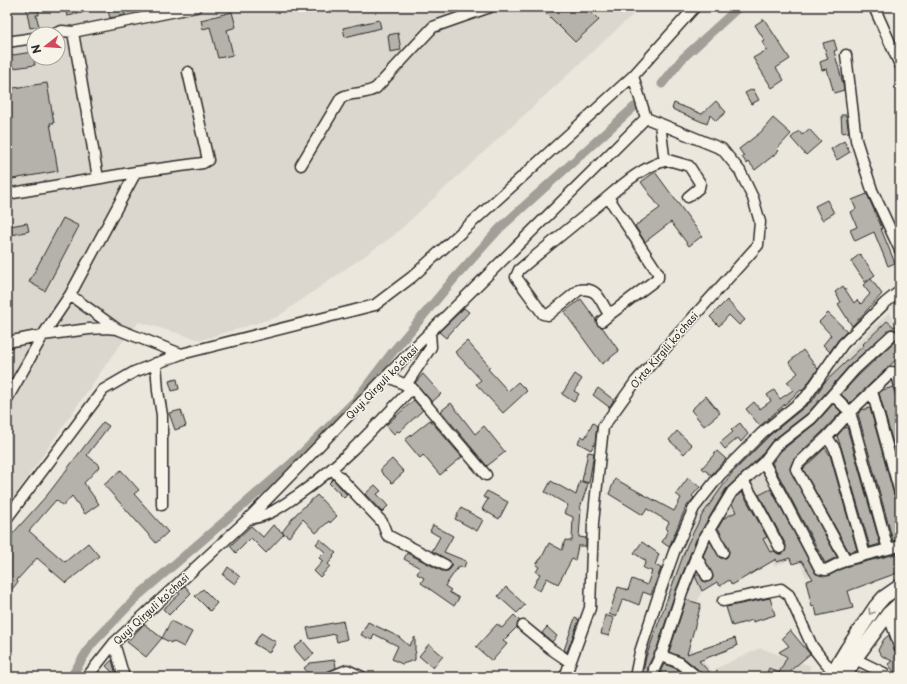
<svg xmlns="http://www.w3.org/2000/svg" width="907" height="684" viewBox="0 0 907 684" font-family="'Playpen Sans',sans-serif">
<style>
.built{fill:#dbd7ce;fill-rule:evenodd}
.lines{fill:none;stroke-linecap:round;stroke-linejoin:round}
.canal{stroke:#a29f98;stroke-width:9}
.building{fill:#b5b2ab;stroke:#2b2b2b}
.minor-casing{stroke:#2b2b2b;stroke-width:13}
.major-casing{stroke:#2b2b2b;stroke-width:16}
.minor{stroke:#f7f3e8;stroke-width:10}
.major{stroke:#f7f3e8;stroke-width:13}
.oneway{stroke:#918f8a}
.labels{text-anchor:middle;stroke-width:3;stroke-linejoin:round;paint-order:stroke}
.street-label{font-size:10px;fill:#2b2b2b;stroke:#f7f3e8}
</style>
<rect width="100%" height="100%" fill="#ebe7dd"/>
<filter id="ink" filterUnits="userSpaceOnUse"><feTurbulence type="fractalNoise" baseFrequency=".025" numOctaves="2"/><feDisplacementMap in="SourceGraphic" scale="8" xChannelSelector="R" yChannelSelector="G"/><feConvolveMatrix kernelMatrix="1 2 1 2 8 2 1 2 1" color-interpolation-filters="sRGB"/></filter>
<g filter="url(#ink)">
<path class="built" d="M7,7H641L393,236L277,317L201,340L139,322L116,350L7,507ZM34,34H58V58H34Z
M889,312L900,331V556L838,572L806,577L798,557L774,566L762,533L732,544L707,580L694,609L686,645L698,655L713,673L717,668L760,648L811,666L805,677H638L647,646L662,613L678,563L698,515L727,475L764,437L804,404L822,384L832,368Z"/>
<g class="lines">
<path class="canal" d="M662,84L682,59L739,7
M71,677L91,645L139,595L292,463L355,401L391,354L453,280L500,228L634,107"/>
</g>
<path class="building" d="M26,7H38L39,15H36L39,26L30,28Z
M65,7H81L82,13L67,16Z
M107,7H123L125,15L110,18Z
M540,7H586L599,20L575,42Z
M232,12L236,27L227,30L233,55L218,58L210,27L203,29L201,20Z
M764,19L790,59L776,68L784,80L772,88L753,58L767,50L762,42L765,41L755,25Z
M379,20L381,28L345,37L343,28Z
M398,33L401,50L390,52L388,35Z
M834,40L837,50L834,51L842,80L844,90L834,93L827,69L822,70L820,62L828,59L823,43Z
M32,52L35,65L7,69V56Z
M47,83L54,123H50L58,171L7,180V89Z
M753,89L759,100L751,104L745,93Z
M716,101L726,112L716,121L710,115L707,124L672,109L674,103L702,114Z
M841,115H846L849,132L842,133Z
M773,118L791,134L777,149L779,151L755,170L749,162L747,164L742,157L744,156L739,149L761,132Z
M809,129L821,142L806,155L791,138L799,131L802,135Z
M844,141L850,152L837,160L831,149Z
M655,172L702,236L689,246L671,222L645,242L635,226L660,208L641,182Z
M867,194L882,228L881,229L895,263L888,266L874,232L855,241L850,230L857,227L851,212L856,209L852,200Z
M827,200L834,213L822,220L815,206Z
M63,218L79,226L45,291L29,282Z
M27,223L29,231L12,235L10,226Z
M860,254L875,275L865,282L851,261Z
M871,279L882,294L852,326L838,304L841,302L835,292L843,286L854,303L857,300L861,304L870,294L863,285Z
M581,299L596,320L597,325L602,327L619,351L602,364L564,312Z
M727,300L745,320L739,325L729,315L719,326L710,317Z
M464,308L469,312L446,338L439,332Z
M828,313L847,331L838,340L830,352L823,345L831,335L819,322Z
M887,321L894,327L900,323V356L850,403L841,394L860,374L897,339L898,334L897,331L894,329H890L851,364L808,413L772,441L759,458L726,489L696,540L676,590L657,648L648,666V677H642L646,657L687,545L702,515L732,473L770,435L813,400L824,383L864,345L863,344Z
M467,341L490,367L488,369L508,391L518,382L527,391L503,413L476,384L481,380L455,352Z
M803,350L818,369L802,391L801,390L760,426L746,409L754,402L760,409L771,401L767,395L774,390L780,399L793,390L787,382L798,373L789,362Z
M423,374L441,394L432,402L415,383Z
M575,374L582,379L574,391L579,394L574,402L562,394Z
M177,379L179,389L172,391L169,381Z
M893,387L900,410V468L879,393L883,390Z
M598,388L614,400L609,407L593,395Z
M706,396L720,413L704,426L691,410Z
M414,400L423,410L399,432L397,431L394,434L386,425Z
M451,403L475,434L484,426L505,452L487,466L441,411Z
M833,404L841,412L822,432L794,459L790,469L837,557L825,563L772,463L781,451L816,423Z
M870,408L894,495L896,498L900,499V540L893,541L858,414L861,410Z
M181,410L186,426L175,430L169,413Z
M430,420L462,457L440,475L423,455L420,458L405,440Z
M103,422L109,426L87,455L100,466L84,483L99,504L85,514L72,496L63,506L56,500L29,531L65,562L88,543L99,556L66,583L37,558L17,580L18,582L7,595V540L48,494Z
M593,423L597,426L595,443L591,450L578,443L581,436L585,438Z
M740,423L748,434L741,442L738,438L725,449L720,443L733,432L731,430Z
M847,427L880,544L870,547L841,447L837,436L844,428Z
M677,431L692,445L684,454L669,440Z
M825,448L830,455L857,550L849,552L803,469Z
M717,451L726,459L711,475L702,468Z
M588,452L594,453L589,483L582,481Z
M392,459L404,472L392,483L381,472V469Z
M121,470L139,490L134,494L168,532L156,543L104,485Z
M688,478L700,487L692,496L694,498L686,507L669,547L662,542L668,530L666,528L669,522L647,509L643,515L609,494L615,479L674,511L681,498L676,494Z
M333,479L347,495L344,498L329,483Z
M551,481L576,495L580,481L588,484L580,508L581,509L579,537L586,538V546H578L575,560L572,559L558,584L547,578L540,591L533,587L540,574L536,572L539,567L536,565L540,559H541L549,543L562,550L565,540L572,541L573,517L564,513L568,505L545,492Z
M375,485L381,491L377,494L388,506L382,512L365,494Z
M771,489L816,574L828,576L848,566L900,553V572L848,591L853,608L817,616L815,606L812,607L806,581L813,579L802,561L792,564L790,558L777,562L776,559L732,585L729,580L720,586L717,582L702,591L695,576L699,574L703,581L707,582L712,580L713,577L703,556L708,545L710,541L720,558H726L728,556L729,549L718,528L724,518L736,512L732,504L737,496L742,492L767,537L763,539L770,552L774,551L780,554L785,552L786,545L759,495Z
M487,491L508,502L499,519L482,509L488,499L483,497Z
M317,495L337,516L330,523L329,521L316,533L303,519L289,537L282,532L296,514Z
M461,508L483,520L477,531L455,519Z
M273,525L284,534L266,553L251,538L236,553L230,546L251,526L263,537Z
M433,525L453,536L444,552L466,561L464,568L459,566L445,586L451,590L449,592L459,598L454,606L421,583L424,578L417,574L420,568L404,559L407,553L442,571H448L451,568V565L450,561L432,551L440,537L430,531Z
M320,539L336,553L333,556L334,557L328,564L330,566L320,577L314,571L323,561L319,558L325,552L316,544Z
M642,542L659,554L655,565L661,568L651,595L643,592L639,605L624,599L623,601H622L616,617L609,614L618,587L628,590L632,579L647,585L652,571L643,568L646,561L634,553Z
M228,567L240,577L235,584L223,575Z
M185,586L191,593L169,615L163,609L180,594L178,592Z
M506,587L525,605L517,613L498,596Z
M203,589L217,603L210,611L195,596Z
M770,598L775,615L753,622V620L732,626L726,607Z
M686,600L701,604L687,654L735,638L737,646L699,661L714,677H703L701,672L684,658L669,652Z
M514,615L520,621L518,622L517,627L503,641L507,644L492,661L476,647L497,624L502,628Z
M605,615L614,618L609,636L601,634Z
M575,618L579,620L567,652L564,650Z
M171,621L192,632L184,647L172,641L171,643L162,638Z
M343,621L347,639L337,642L335,634L310,639L307,628Z
M368,622L399,637L409,646L415,637V651L416,652L415,654V660L402,664L392,659L398,646L374,634L372,640L361,635Z
M144,624L162,638L146,657L127,642Z
M547,627L557,636L552,642L542,633Z
M790,630L810,654L791,670L795,672L793,677H765L769,668L779,673L787,657L779,652L789,646L782,638Z
M261,633L276,642L269,653L254,644Z
M889,635L894,650L896,652L900,653V677H898L888,664L892,661L882,656L878,650L884,639Z
M303,641L314,654L305,661L294,648Z
M429,644L443,656L433,668L419,656Z
M112,660L115,671L113,673L106,666Z
M335,660L336,668L325,673L324,677H311L304,668L310,663Z
M664,664L677,669L687,677H663L661,676V670Z"/>
<g class="lines">
<g class="minor-casing">
<path id="minor" d="M874,7L900,65
M73,32L98,178
M53,34L62,31L73,32L196,7
M7,42L34,38
M846,55L856,140L872,190L900,250
M660,124L664,156L668,160L689,166L700,183L699,188L688,197
M301,165L341,98C350,91 364,96 376,88L433,27L490,7
M7,194L136,172L203,163L208,160L188,72
M608,197L658,273V278L613,312L607,311C599,298 597,287 579,290L548,315L543,314L516,277L519,270C545,248 571,227 597,206C619,188 640,167 668,160
M70,295L117,329
M602,321L613,312
M7,342L43,335L89,329L106,328L117,329L181,354
M156,363L158,391L162,415V505
M387,376L412,388L486,475
M406,385L431,347L430,332
M872,391L900,493
M833,395L850,412L888,549
M7,399L43,335L70,295L136,172
M827,437L850,412L892,372L897,374L900,387
M764,462L820,569L826,570L846,560L900,546
M332,469L382,522L387,535L445,565
M743,481L754,499L780,548
M7,518L103,390L134,372L181,354L375,305L412,277L633,76L695,7
M248,519C268,517 282,506 298,495C341,465 376,426 412,388
M710,528L723,552
M696,556L707,576
M846,560L796,469L798,464L827,437L835,449L865,555
M723,601L781,589L789,595L812,646L825,663L834,671
M888,614L900,647
M523,626L551,649L570,662
M114,643L124,677
M660,655L680,663L697,677
M855,659L884,673L887,677
M87,677L114,643L248,519L415,347L646,118L633,76
M330,677L347,670L362,677
M565,677L590,608L593,523L603,427L636,381L758,245L760,222L753,198L740,171L722,149L646,118
M635,677L640,652L656,603L674,552L694,508L720,475L762,433L806,397L843,344L885,303L900,291
M655,677L654,669L663,650L682,592L702,542L732,492L764,462L776,446L812,418L855,369L892,335"/>
</g>
<g class="major-casing">
<path id="major" d="M830,677L847,649L876,606L884,597L900,586
M845,677L855,659L888,614L900,603"/>
</g>
<use href="#minor" class="minor"/>
<use href="#major" class="major"/>
</g>
<defs><path id="oneway-chevron" d="M-2-3.5L2.5 0L-2 3.5" fill="none" stroke-width="1.6" stroke-linecap="round" stroke-linejoin="round"/></defs>
<use class="oneway" href="#oneway-chevron" transform="translate(871 612) rotate(124)"/>
</g>
<g class="labels">
<g class="street-label">
<text transform="translate(664 350) rotate(-49)" y="4">Oʻrta Kirgili koʻchasi</text>
<text transform="translate(382 382) rotate(-46)" y="4">Quyi Qirguli koʻchasi</text>
<text transform="translate(151 609) rotate(-43)" y="4">Quyi Qirguli koʻchasi</text>
</g>
</g>
<rect width="907" height="684" fill="none" stroke="#f7f3e8" stroke-width="24"/>
<rect x="12" y="12" width="883" height="660" fill="none" stroke="#2b2b2b" stroke-width="1.5" filter="url(#ink)"/>
<g transform="translate(46 46) rotate(253)"><circle r="19" fill="#f7f3e8" stroke="#a5a39c"/>
<path d="M0-3L7 15L0 10L-7 15Z" fill="#d1495b"/>
<text y="-6" font-size="11" font-weight="bold" text-anchor="middle" fill="#2b2b2b">N</text>
</g>
</svg>
